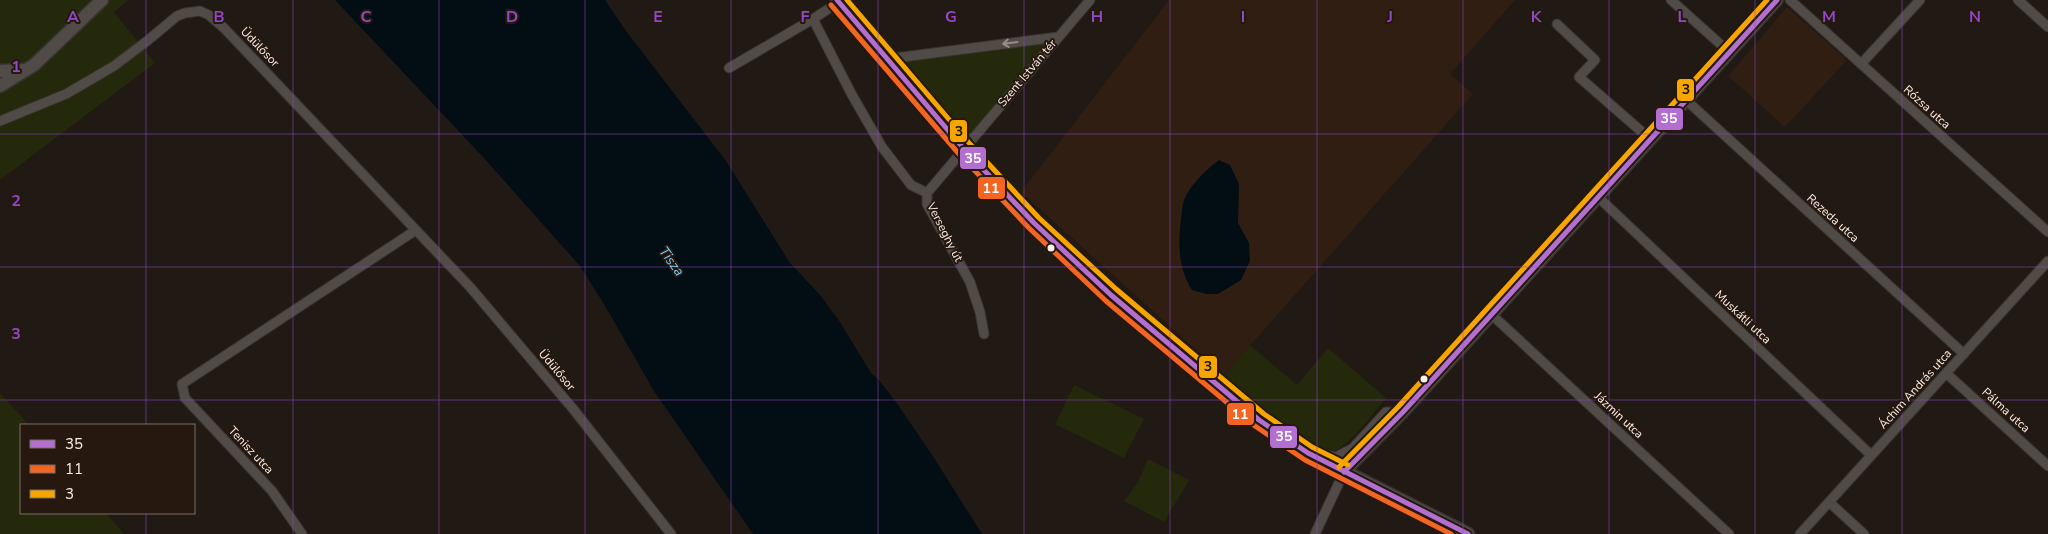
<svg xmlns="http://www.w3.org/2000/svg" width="2048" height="534" viewBox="0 0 2048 534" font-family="'Nunito Sans',sans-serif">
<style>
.built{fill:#311e13}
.green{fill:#24290c}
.water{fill:#030d14}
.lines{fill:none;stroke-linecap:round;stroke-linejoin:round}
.minor-casing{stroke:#393330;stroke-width:11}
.tertiary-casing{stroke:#393330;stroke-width:14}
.secondary-casing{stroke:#393330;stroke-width:15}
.minor{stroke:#514b47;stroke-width:9}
.tertiary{stroke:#514b47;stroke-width:11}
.secondary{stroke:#514b47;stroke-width:12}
.bus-1-casing{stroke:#26180f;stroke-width:9}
.bus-2-casing{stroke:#26180f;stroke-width:9}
.bus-3-casing{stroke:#26180f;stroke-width:9}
.bus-1{stroke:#b36fd0;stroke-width:5}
.bus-2{stroke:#f26522;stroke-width:5}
.bus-3{stroke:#f7a600;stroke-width:5}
.oneway{stroke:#958d88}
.grid{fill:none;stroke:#8e49c5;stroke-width:1;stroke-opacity:0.55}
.bus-dot{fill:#fbf0ea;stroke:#26180f;stroke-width:2}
.labels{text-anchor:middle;stroke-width:4;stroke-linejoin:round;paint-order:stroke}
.street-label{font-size:12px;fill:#fbf0ea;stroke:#26180f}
.water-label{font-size:14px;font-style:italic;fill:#7bcff7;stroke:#26180f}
.grid-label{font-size:16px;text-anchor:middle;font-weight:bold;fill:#8e49c5;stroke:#26180f;stroke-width:4;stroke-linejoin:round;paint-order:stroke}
.line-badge{stroke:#26180f;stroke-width:2}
.badge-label{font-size:14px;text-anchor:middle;font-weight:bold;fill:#fff}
.pale-badge-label{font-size:14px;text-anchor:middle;font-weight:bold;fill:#111}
</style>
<rect width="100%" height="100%" fill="#211914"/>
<path class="built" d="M1169,0H1515L1450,74L1473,94L1224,375L1021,192Z
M1787,7L1847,60L1785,127L1728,76Z"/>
<path class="green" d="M0,0H128L114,12L155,63L0,180Z
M1058,37L964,149L887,59Z
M1250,345L1297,385L1328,348L1386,398C1374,412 1348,449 1331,452C1323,454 1315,450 1308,448L1224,375Z
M1074,385L1144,419L1124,458L1055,424Z
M0,393L29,425H21V513H106L124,534H0Z
M1148,459L1189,480L1164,522L1124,501L1138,482Z"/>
<path class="water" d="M335,0H605L626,31L726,161L790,263L820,295L840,322L871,373L879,380L896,402L934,458L982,534H753L654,391L604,304L580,266L483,157Z
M1219,160L1230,165L1239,184L1238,223L1249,243L1250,261L1241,280L1218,294H1206L1192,290C1178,268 1178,245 1181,219C1182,214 1182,206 1184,200C1190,185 1206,170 1219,160Z"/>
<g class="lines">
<g class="minor-casing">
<path id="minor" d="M1671,0L1729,52
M1790,0L2048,232
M2018,0L2048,27
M813,19L852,95L882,147L911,185L927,193
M1557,24L1595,60L1579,77L1650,139
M887,59L1058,37
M1861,64L1920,0
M729,68L813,19L839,2
M1686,100L1964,354
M0,121L66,94L114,66L147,41L177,16L185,13L200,11L209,15L224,28L470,287L574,410L671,534
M1598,197L1871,455
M1491,314L1729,534
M984,334L980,312L970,282L927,204V193L1090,0
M1946,373L2048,466
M1317,454L1336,457L1353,448L1386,412H1403
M1829,502L1864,534
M302,534L272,491L185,398L182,384L416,230
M1315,534L1344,472
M1800,534L2048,261"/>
</g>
<g class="tertiary-casing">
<path id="tertiary" d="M1344,472L1403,412L1777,0"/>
</g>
<g class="secondary-casing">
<path id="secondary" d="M837,0L964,149L1034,223L1111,295L1259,420L1308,453L1468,534
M0,71L23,70
M0,86L34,65L102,0"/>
</g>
<use href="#minor" class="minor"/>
<use href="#tertiary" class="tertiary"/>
<use href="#secondary" class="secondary"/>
<g class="bus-1-casing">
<path id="bus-1" d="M837,0L964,149L1034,223L1111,295L1259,420L1308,453L1468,534
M1344,472L1403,412L1777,0"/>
</g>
<g class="bus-2-casing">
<path id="bus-2" d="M831,5L959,154L1029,228L1106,301L1255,426L1305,460L1451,534"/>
</g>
<g class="bus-3-casing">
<path id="bus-3" d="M847,0L970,144L1039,218L1116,289L1264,414L1312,447L1348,465
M1339,467L1398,407L1767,0"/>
</g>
<use href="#bus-1" class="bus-1"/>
<use href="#bus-2" class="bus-2"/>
<use href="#bus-3" class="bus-3"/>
</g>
<defs><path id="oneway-shaft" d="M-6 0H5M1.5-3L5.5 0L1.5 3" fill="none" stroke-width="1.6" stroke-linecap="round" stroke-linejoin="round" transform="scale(1.25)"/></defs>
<use class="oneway" href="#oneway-shaft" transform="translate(1010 43) rotate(173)"/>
<path class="grid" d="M146,0V425M293,0V534M439,0V534M585,0V534M731,0V534M878,0V534M1024,0V534M1170,0V534M1317,0V534M1463,0V534M1609,0V534M1755,0V534M1902,0V534M0,134H2048M0,267H2048M0,400H2048M146,513V534"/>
<g class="bus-dot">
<circle cx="1051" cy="248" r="4.5"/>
<circle cx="1424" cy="379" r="4.5"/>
</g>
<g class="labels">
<g class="street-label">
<text transform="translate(260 47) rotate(46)" y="4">Üdülősor</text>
<text transform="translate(1027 73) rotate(-50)" y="4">Szent István tér</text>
<text transform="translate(1927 107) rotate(42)" y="4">Rózsa utca</text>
<text transform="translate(1833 218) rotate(42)" y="4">Rezeda utca</text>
<text transform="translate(945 232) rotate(63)" y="4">Verseghy út</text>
<text transform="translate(1743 317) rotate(43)" y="4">Muskátli utca</text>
<text transform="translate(557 370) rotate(50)" y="4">Üdülősor</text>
<text transform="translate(1915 389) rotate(-48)" y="4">Áchim András utca</text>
<text transform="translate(2006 410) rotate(42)" y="4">Pálma utca</text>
<text transform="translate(1619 415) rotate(43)" y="4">Jázmin utca</text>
<text transform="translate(251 450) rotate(47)" y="4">Tenisz utca</text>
</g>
<g class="water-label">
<text transform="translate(672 261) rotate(54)" y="5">Tisza</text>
</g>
</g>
<g class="grid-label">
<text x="73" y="22">A</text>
<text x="219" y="22">B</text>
<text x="366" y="22">C</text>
<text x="512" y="22">D</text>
<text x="658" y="22">E</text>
<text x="805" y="22">F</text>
<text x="951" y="22">G</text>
<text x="1097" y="22">H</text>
<text x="1243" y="22">I</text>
<text x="1390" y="22">J</text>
<text x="1536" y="22">K</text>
<text x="1682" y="22">L</text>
<text x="1829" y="22">M</text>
<text x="1975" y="22">N</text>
<text x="16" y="72">1</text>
<text x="16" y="206">2</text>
<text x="16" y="339">3</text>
</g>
<g class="line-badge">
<rect x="1676" y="78" width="19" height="24" rx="5" fill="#f7a600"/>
<rect x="1655" y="107" width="29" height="24" rx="5" fill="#b36fd0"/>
<rect x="949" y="119" width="19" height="24" rx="5" fill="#f7a600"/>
<rect x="959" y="146" width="28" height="24" rx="5" fill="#b36fd0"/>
<rect x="977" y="176" width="29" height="24" rx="5" fill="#f26522"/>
<rect x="1198" y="355" width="20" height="24" rx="5" fill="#f7a600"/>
<rect x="1226" y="402" width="29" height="24" rx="5" fill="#f26522"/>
<rect x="1269" y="425" width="29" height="24" rx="5" fill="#b36fd0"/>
</g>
<g class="badge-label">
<text x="1669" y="123">35</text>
<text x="973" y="163">35</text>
<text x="991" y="193">11</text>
<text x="1240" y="419">11</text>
<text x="1284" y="441">35</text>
</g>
<g class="pale-badge-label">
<text x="1686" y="94">3</text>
<text x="959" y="136">3</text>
<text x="1208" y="371">3</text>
</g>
<rect x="20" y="424" width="175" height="90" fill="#26180f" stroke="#7b6e67"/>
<rect x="30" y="440" width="25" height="8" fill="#b36fd0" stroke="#7b6e67"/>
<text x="65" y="449" font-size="15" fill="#fbf0ea">35</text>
<rect x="30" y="465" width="25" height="8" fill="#f26522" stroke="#7b6e67"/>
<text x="65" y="474" font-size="15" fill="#fbf0ea">11</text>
<rect x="30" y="490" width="25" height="8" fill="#f7a600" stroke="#7b6e67"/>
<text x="65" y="499" font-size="15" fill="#fbf0ea">3</text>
</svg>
